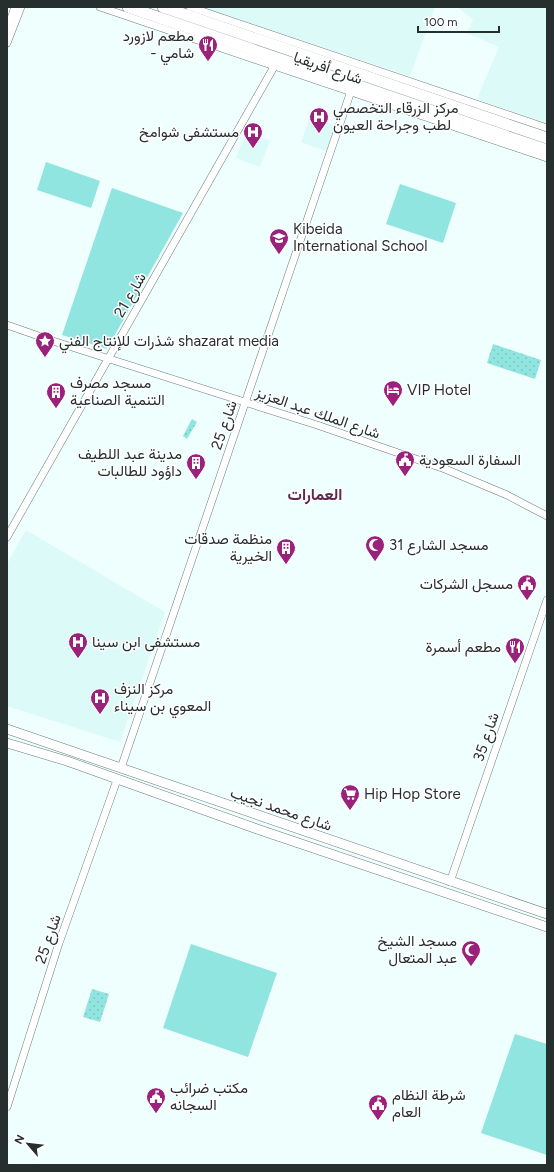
<svg xmlns="http://www.w3.org/2000/svg" width="554" height="1172" viewBox="0 0 554 1172" font-family="Figtree,Vazirmatn,sans-serif">
<style>
.built{fill:#dbfaf8}
.grass{fill:url(#grass-dots)}
.park{fill:#91e5e0}
.lines{fill:none;stroke-linecap:round;stroke-linejoin:round}
.minor-casing{stroke:#6a7c7b;stroke-width:8}
.major-casing{stroke:#6a7c7b;stroke-width:10}
.highway-casing{stroke:#6a7c7b;stroke-width:12}
.minor{stroke:#fff;stroke-width:7}
.major{stroke:#fff;stroke-width:9}
.highway{stroke:#fff;stroke-width:11}
.labels{text-anchor:middle;stroke-width:3;stroke-linejoin:round;paint-order:stroke}
.poi-label{font-size:15px;fill:#272f2e;stroke:#fff;text-anchor:start}
.street-label{font-size:15px;fill:#272f2e;stroke:#fff}
.neighbourhood-label{font-size:16px;font-weight:bold;fill:#62274f;stroke:#fff}
</style>
<defs>
<pattern id="grass-dots" width="8" height="8" patternUnits="userSpaceOnUse"><rect width="8" height="8" fill="#91e5e0"/><path d="M2 2h.1M6 6h.1" fill="none" stroke="#7dc5c0" stroke-width="1.8" stroke-linecap="round"/></pattern>
</defs>
<rect width="100%" height="100%" fill="#eefffd"/>
<path class="built" d="M202,7H435L410,76L346,55V54L341,52L340,53Z
M457,7H547V123L477,99L499,47L467,33L473,19Z
M310,117L337,126L328,152L301,142Z
M246,132L270,141L260,167L236,158Z
M26,530L165,612L120,742L7,706V564Z"/>
<path class="grass" d="M493,344L541,360L535,379L487,363Z
M192,419L197,422L187,439L183,436Z
M92,989L109,994L100,1022L83,1017Z"/>
<path class="park" d="M46,162L100,181L91,208L37,190Z
M400,184L456,203L443,243L386,224Z
M112,188L183,213L107,349L62,335Z
M191,944L277,973L248,1057L163,1028Z
M515,1034L547,1044V1155L481,1133Z"/>
<g class="lines">
<g class="minor-casing">
<path id="minor" d="M100,7L547,158
M190,7L547,128
M7,30L15,7
M7,43L21,7
M7,325L53,341L317,425L445,469L507,495L547,516
M7,537L275,65
M121,768L351,91
M450,882L547,600
M7,1107L59,943L117,780"/>
</g>
<g class="major-casing">
<path id="major" d="M7,729L547,914
M7,743L67,761L257,829L547,927"/>
</g>
<g class="highway-casing">
<path id="highway" d="M128,7L547,150
M163,7L547,138"/>
</g>
<use href="#minor" class="minor"/>
<use href="#major" class="major"/>
<use href="#highway" class="highway"/>
</g>
<defs>
<g id="restaurant-pin" transform="scale(1)"><path d="M0 17L-7.5 6A9.5 9.5 0 1 1 7.5 6Z" fill="#9b227b" stroke="#fff"/><path d="M-5-6h1v4h1v-4h1v4h1v-4h1v5L-1.5 .5V6h-2V.5L-5-1ZM5-6V6H3V1.5H1.5Q1.5-4 5-6Z" fill="#fff"/></g>
<g id="hospital-pin" transform="scale(1)"><path d="M0 17L-7.5 6A9.5 9.5 0 1 1 7.5 6Z" fill="#9b227b" stroke="#fff"/><path d="M-5-5h3v3.5h4V-5h3V5h-3V1.5h-4V5h-3Z" fill="#fff"/></g>
<g id="school-pin" transform="scale(1)"><path d="M0 17L-7.5 6A9.5 9.5 0 1 1 7.5 6Z" fill="#9b227b" stroke="#fff"/><path d="M0-5L7-2L0 1L-7-2ZM-4 1L0 2.5L4 1V4Q0 6-4 4Z" fill="#fff"/></g>
<g id="sight-pin" transform="scale(1)"><path d="M0 17L-7.5 6A9.5 9.5 0 1 1 7.5 6Z" fill="#9b227b" stroke="#fff"/><path d="M0-6L1.8-2.2L6-1.7L2.9 1.2L3.7 5.4L0 3.3L-3.7 5.4L-2.9 1.2L-6-1.7L-1.8-2.2Z" fill="#fff"/></g>
<g id="hotel-pin" transform="scale(1)"><path d="M0 17L-7.5 6A9.5 9.5 0 1 1 7.5 6Z" fill="#9b227b" stroke="#fff"/><path d="M-6-4.5h1.5V1H6V5H4.5V3h-9V5H-6ZM-4 0a1.8 1.8 0 1 1 3.6 0ZM.5 0V-2.5h3Q6-2.5 6 0Z" fill="#fff"/></g>
<g id="building-pin" transform="scale(1)"><path d="M0 17L-7.5 6A9.5 9.5 0 1 1 7.5 6Z" fill="#9b227b" stroke="#fff"/><path d="M-4-6H4V6H1V3H-1V6H-4ZM-2.5-4.3h1.7v1.8h-1.7ZM.8-4.3h1.7v1.8H.8ZM-2.5-1h1.7V.8h-1.7ZM.8-1h1.7V.8H.8Z" fill="#fff"/></g>
<g id="civic-pin" transform="scale(1)"><path d="M0 17L-7.5 6A9.5 9.5 0 1 1 7.5 6Z" fill="#9b227b" stroke="#fff"/><path d="M-.6-6.5H3V-4.5H.6V-3L4-1V1h2V6H-6V1h2V-1L-.6-3ZM-1.2 2.5V6h2.4V2.5Z" fill="#fff"/></g>
<g id="mosque-pin" transform="scale(1)"><path d="M0 17L-7.5 6A9.5 9.5 0 1 1 7.5 6Z" fill="#9b227b" stroke="#fff"/><path d="M3.5-4.9A6 6 0 1 0 3.5 4.9A5 5 0 1 1 3.5-4.9Z" fill="#fff"/></g>
<g id="supermarket-pin" transform="scale(1)"><path d="M0 17L-7.5 6A9.5 9.5 0 1 1 7.5 6Z" fill="#9b227b" stroke="#fff"/><path d="M-6-5.5h2.5l.6 2H6L4.5 2H-2.5L-4.4-4H-6ZM-1.5 3.2a1.3 1.3 0 1 0 .1 0ZM3 3.2a1.3 1.3 0 1 0 .1 0Z" fill="#fff"/></g>
</defs>
<g fill-rule="evenodd">
<use href="#restaurant-pin" x="208" y="45"/>
<use href="#hospital-pin" x="319" y="117"/>
<use href="#hospital-pin" x="253" y="132"/>
<use href="#school-pin" x="279" y="238"/>
<use href="#sight-pin" x="45" y="341"/>
<use href="#hotel-pin" x="393" y="390"/>
<use href="#building-pin" x="56" y="392"/>
<use href="#civic-pin" x="405" y="460"/>
<use href="#building-pin" x="196" y="463"/>
<use href="#mosque-pin" x="375" y="545"/>
<use href="#building-pin" x="286" y="548"/>
<use href="#civic-pin" x="527" y="584"/>
<use href="#hospital-pin" x="78" y="642"/>
<use href="#restaurant-pin" x="515" y="647"/>
<use href="#hospital-pin" x="100" y="698"/>
<use href="#supermarket-pin" x="350" y="794"/>
<use href="#mosque-pin" x="471" y="950"/>
<use href="#civic-pin" x="156" y="1097"/>
<use href="#civic-pin" x="378" y="1104"/>
</g>
<g class="labels">
<g class="poi-label">
<text x="194" y="41" text-anchor="end">مطعم لازورد<tspan x="194" dy="17">- شامي</tspan></text>
<text x="333" y="113">مركز الزرقاء التخصصي<tspan x="333" dy="17">لطب وجراحة العيون</tspan></text>
<text x="239" y="137" text-anchor="end">مستشفى شوامخ</text>
<text x="293" y="234">Kibeida<tspan x="293" dy="17">International School</tspan></text>
<text x="59" y="346">شذرات للإنتاج الفني shazarat media</text>
<text x="70" y="388">مسجد مصرف<tspan x="70" dy="17">التنمية الصناعية</tspan></text>
<text x="407" y="395">VIP Hotel</text>
<text x="182" y="459" text-anchor="end">مدينة عبد اللطيف<tspan x="182" dy="17">داؤود للطالبات</tspan></text>
<text x="419" y="465">السفارة السعودية</text>
<text x="272" y="544" text-anchor="end">منظمة صدقات<tspan x="272" dy="17">الخيرية</tspan></text>
<text x="389" y="550">مسجد الشارع 31</text>
<text x="513" y="589" text-anchor="end">مسجل الشركات</text>
<text x="92" y="647">مستشفى ابن سينا</text>
<text x="501" y="652" text-anchor="end">مطعم أسمرة</text>
<text x="114" y="694">مركز النزف<tspan x="114" dy="17">المعوي بن سيناء</tspan></text>
<text x="364" y="799">Hip Hop Store</text>
<text x="457" y="946" text-anchor="end">مسجد الشيخ<tspan x="457" dy="17">عبد المتعال</tspan></text>
<text x="170" y="1093">مكتب ضرائب<tspan x="170" dy="17">السجانه</tspan></text>
<text x="392" y="1100">شرطة النظام<tspan x="392" dy="17">العام</tspan></text>
</g>
<g class="street-label">
<text transform="translate(328 68) rotate(19)" y="5">شارع أفريقيا</text>
<text transform="translate(130 295) rotate(-60)" y="5">شارع 21</text>
<text transform="translate(318 413) rotate(19)" y="5">شارع الملك عبد العزيز</text>
<text transform="translate(224 425) rotate(-71)" y="5">شارع 25</text>
<text transform="translate(486 737) rotate(-71)" y="5">شارع 35</text>
<text transform="translate(281 809) rotate(19)" y="5">شارع محمد نجيب</text>
<text transform="translate(48 939) rotate(-71)" y="5">شارع 25</text>
</g>
<g class="neighbourhood-label">
<text x="315" y="500">العمارات</text>
</g>
</g>
<rect width="554" height="1172" fill="none" stroke="#272f2e" stroke-width="16"/>
<g transform="translate(28 1144) rotate(298)" stroke="#ffffff" stroke-width="3" paint-order="stroke">
<path d="M0-3L7 15L0 10L-7 15Z" fill="#272f2e"/>
<text y="-6" font-size="11" font-weight="bold" text-anchor="middle" fill="#272f2e">N</text>
</g>
<path d="M418 26v6h81v-6" fill="none" stroke="#272f2e" stroke-width="2"/>
<text x="424" y="26" font-size="12" fill="#272f2e" stroke="#ffffff" stroke-width="3" paint-order="stroke">100 m</text>
</svg>
